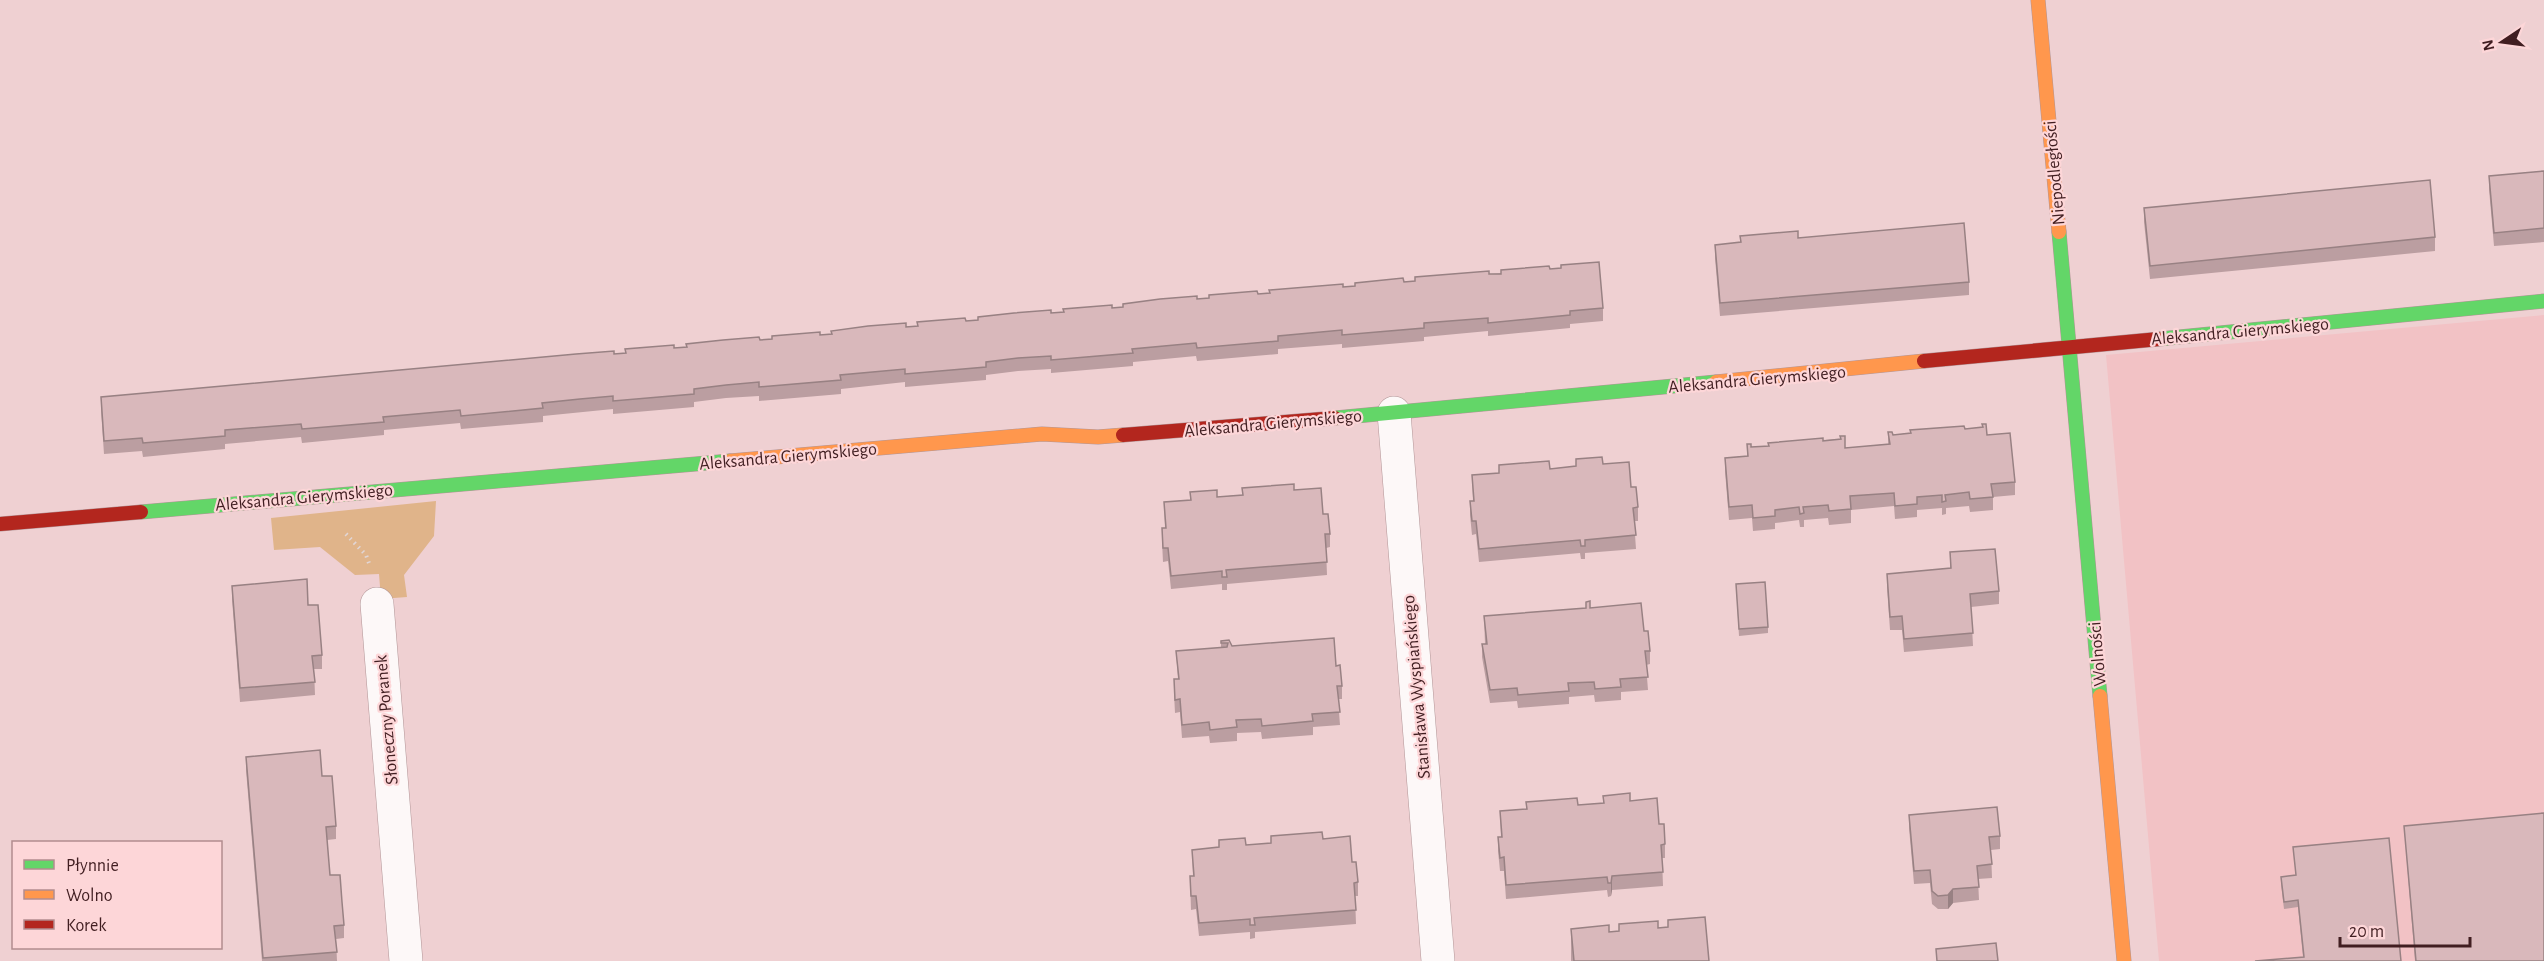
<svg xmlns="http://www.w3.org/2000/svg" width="2544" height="961" viewBox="0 0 2544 961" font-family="'Alegreya Sans',sans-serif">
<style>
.built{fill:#f2c2c5}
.green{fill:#e0b48a}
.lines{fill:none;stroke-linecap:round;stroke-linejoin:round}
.street-casing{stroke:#b29597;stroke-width:34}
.fast-casing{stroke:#b29597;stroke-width:15}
.slow-casing{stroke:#b29597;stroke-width:15}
.jam-casing{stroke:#b29597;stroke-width:15}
.path{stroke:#e1d6d6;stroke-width:4;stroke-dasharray:1.5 4.5;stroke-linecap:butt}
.street{stroke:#fdf8f8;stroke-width:33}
.fast{stroke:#63d668;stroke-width:14}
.slow{stroke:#ff974d;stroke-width:14}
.jam{stroke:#b3261e;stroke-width:14}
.wall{fill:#bb9ea1}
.shaded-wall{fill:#988183}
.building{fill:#d9b8bb;stroke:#988183;stroke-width:1.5}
.labels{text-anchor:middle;stroke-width:4.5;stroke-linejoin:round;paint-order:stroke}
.street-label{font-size:18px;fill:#411e21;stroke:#fdd6d8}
</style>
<rect width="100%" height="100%" fill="#efd0d2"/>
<path class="built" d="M2544,315V961H2159L2106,355Z"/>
<path class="green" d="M436,501L434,536L404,575L407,597L381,599L379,574L355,575L320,547L274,550L271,518Z"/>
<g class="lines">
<g class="street-casing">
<path id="street" d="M1394,413L1438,961
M377,604L406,961"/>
</g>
<g class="fast-casing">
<path id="fast" d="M2059,232L2100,696
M2159,339L2544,301
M1335,418L1716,382
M141,512L730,461"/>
</g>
<g class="slow-casing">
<path id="slow" d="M2038,0L2059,232
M1716,382L1924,361
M730,461L1042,434L1098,437L1123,435
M2100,696L2124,961"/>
</g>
<g class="jam-casing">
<path id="jam" d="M1924,361L2159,339
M1123,435L1335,418
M0,524L141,512"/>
</g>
<path class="path" d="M346,534L366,555L370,566"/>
<use href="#street" class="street"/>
<use href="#fast" class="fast"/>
<use href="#slow" class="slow"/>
<use href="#jam" class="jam"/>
</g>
<path class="wall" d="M2544,171V242L2494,246L2489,189V176Z
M2144,208L2435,237V251L2150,279L2144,222Z
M1740,236L1798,238L1969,282V295L1720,316L1715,258V245L1740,243Z
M1550,269L1603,308V321L1570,324V328L1488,336V331L1424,337V341L1342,348V344L1278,349V354L1197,361L1196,356L1133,362V366L1051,373V369L1018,371L986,375V380L905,387V382L841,389V394L759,401V396L726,398L694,402V407L613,414V409L543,416V422L461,429L460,423L384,430V435L302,443L301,437L225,444V449L143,457L142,451L104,454L101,410V397L625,353V349L686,348V344L760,340L831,334V331L917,326V322L966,321L1063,312V309L1112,308L1269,293V290L1343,287Z
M1965,429L1987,435L2015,482V495L1993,497V510L1970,512L1969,506L1946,508V514L1942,515V508L1917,510V517L1895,519L1894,506L1851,510V523L1829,525L1828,518L1804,520V527H1800L1799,520L1775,523V529L1753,531L1752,518L1729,520L1725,471V458L1747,456V444L1751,447L1768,446V443L1840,439V436L1845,448L1888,444V432L1893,435L1910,433V430Z
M1603,464L1631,487L1638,507V521H1634L1636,549L1585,553V559H1581L1580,553L1479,562L1476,534L1472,535L1470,515V501H1473L1472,475Z
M1294,490L1323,514L1330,534V547L1326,548L1327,575L1227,584V590H1222V584L1171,589L1168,561L1163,562L1162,541V528H1165L1164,502L1190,500V492L1217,497Z
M1950,552L1999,591V604L1971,607L1973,646L1904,652L1902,630H1890L1887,587V574L1950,568Z
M1736,584L1768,627V633L1739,636Z
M232,586L308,605L322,655V669H314L315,695L240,702L232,599Z
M1590,608L1644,631L1650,651V664L1646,665L1648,690L1621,692V700L1595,702L1594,695L1569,697V704L1518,708L1517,701L1490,703L1482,657V644H1485L1484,616Z
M1229,640L1232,646L1336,666L1342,686V699H1338L1340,725L1313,727V735L1262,739L1261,732L1237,733V741L1210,743L1209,736L1182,738L1180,712L1175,713L1174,693V679H1178L1176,651L1221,648V641Z
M246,757L322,776L336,826V839L327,840L330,875L344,925V938L336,939L337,961H262L246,770Z
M1603,796L1630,801L1659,824L1665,844V858H1662L1663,886L1612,890L1611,896L1608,897L1607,890L1506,899L1504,871H1500L1498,851V837H1501L1500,811L1526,809V802L1578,805L1603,803Z
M1909,815L2000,836V849L1991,850L1992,878L1978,879L1979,900L1953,903L1948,909H1938L1932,904L1930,883L1914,884L1909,828Z
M2404,826L2544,961H2415Z
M2389,838L2303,957L2298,907L2284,909L2281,884V877L2296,875L2293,847Z
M1323,839L1352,862L1358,882V896H1355L1356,924L1255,932V938L1250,939V932L1199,936L1196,909L1191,910L1190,876H1193L1192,850Z
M1668,920L1709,961H1571V929L1609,932L1668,927Z"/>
<path class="shaded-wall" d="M1612,876V890L1611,896V883Z
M1953,889V903L1948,909V895Z"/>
<path class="building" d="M2544,171V228L2494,233L2489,176Z
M2430,180L2435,237L2150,266L2144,208Z
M1964,223L1969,282L1720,303L1715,245L1741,242L1740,236L1798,231V238Z
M1599,262L1603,308L1570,311V315L1488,323V318L1424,323V328L1342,335V330L1278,336V341L1197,348L1196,343L1132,349L1133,353L1051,360V356L1018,358L986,362V367L905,374V369L840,375L841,380L759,387V382L726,385L694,389V394L613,401V396L580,399L542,403L543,408L461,416L460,410L383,417L384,422L302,429L301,424L225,430V436L143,443L142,438L104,441L101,397L576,354L614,351V354L626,353L625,349L674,345V348L687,347L686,344L723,340L759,337L760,340L772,339V336L820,332V335L832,334L831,331L868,326L906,323V327L918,326L917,322L965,318L966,321L978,320V317L1014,313L1051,310V313L1064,312L1063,309L1112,305V308L1123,307V304L1160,299L1197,296V299L1209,298V295L1257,291L1258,294L1270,293L1269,290L1343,284V287L1355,286V283L1403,278L1404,282L1415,281V277L1489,271V274H1501V270L1549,266L1550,269L1561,268V265Z
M1982,424H1986L1987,435L2010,433L2015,482L1991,484L1993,497L1970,499L1969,492L1945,495L1946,501L1942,502V495L1917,497V504L1895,506L1894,493L1850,496L1851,509L1829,511L1828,505L1803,507L1804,513L1800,514L1799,507L1775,510V516L1753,518L1752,505L1729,507L1725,458L1748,456L1747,444H1751V447L1769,446L1768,443L1823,438V441L1841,439L1840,436H1845V448L1890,444L1888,432H1892L1893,435L1911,433L1910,430L1964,426L1965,429L1983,427Z
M1602,457L1603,464L1629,462L1631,487H1636L1638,507L1633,508L1636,535L1585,540V546H1581L1580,540L1479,549L1476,521H1472L1470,501H1474L1472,475L1499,473V465L1549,461L1550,469L1576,466V459Z
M1294,484V490L1321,488L1323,514H1328L1330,534H1325L1327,562L1226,570L1227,577H1222V571L1171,576L1168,548H1163L1162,528H1166L1164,502L1191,500L1190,492L1217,490V497L1243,495L1242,488Z
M1995,549L1999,591L1970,594L1973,633L1904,639L1902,616L1890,617L1887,574L1951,568L1950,552Z
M307,579L308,605H318L322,655L312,656L315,682L240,688L232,586Z
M1765,582L1768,627L1739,629L1736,584Z
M1590,601V608L1641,603L1644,631H1648L1650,651H1645L1648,677L1620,679L1621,687L1595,689L1594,682L1568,683L1569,691L1543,693L1518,695L1517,688L1490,690L1482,644H1487L1484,616L1586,608V602Z
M1334,638L1336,666L1340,665L1342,686H1337L1340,712L1312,714L1313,721L1262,726L1261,719L1236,720L1237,727L1210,730L1209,722L1182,725L1180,699L1175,700L1174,679H1179L1176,651L1227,647L1228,643H1221V641L1229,640L1232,646Z
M320,750L322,776H332L336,826L326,827L330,875H340L342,902L344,925L334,926L337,952L263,958L246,757Z
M1630,793V801L1657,798L1659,824H1664L1665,844L1661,845L1663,872L1612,876L1611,883H1608L1607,877L1506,885L1504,857L1500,858L1498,837H1502L1500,811L1527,809L1526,802L1552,800L1577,798L1578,805L1604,803L1603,796Z
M1997,807L2000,836L1989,837L1992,864L1977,866L1979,887L1953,889L1948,895L1938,896L1932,891L1930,870L1914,871L1909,815Z
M2544,813V961H2416L2404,826Z
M1322,832L1323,839L1350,836L1352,862H1356L1358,882L1354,883L1356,910L1254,918L1255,925H1250V919L1199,923L1196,896H1191L1190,876H1194L1192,850L1219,847V840L1245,838L1246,845L1271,843V836Z
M2389,838L2401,961H2255L2304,957L2298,900L2284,902L2281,877L2296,875L2293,847Z
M1705,917L1709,961H1574L1571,929L1609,925V932L1619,931V924L1658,921V928L1668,927V920Z
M1996,943L1998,961H1937L1936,949Z"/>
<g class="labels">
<g class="street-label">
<text transform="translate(2054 173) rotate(-95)" y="6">Niepodległości</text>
<text transform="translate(2240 331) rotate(-5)" y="6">Aleksandra Gierymskiego</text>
<text transform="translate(1757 379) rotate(-5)" y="6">Aleksandra Gierymskiego</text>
<text transform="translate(1273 423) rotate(-5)" y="6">Aleksandra Gierymskiego</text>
<text transform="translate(788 456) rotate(-5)" y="6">Aleksandra Gierymskiego</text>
<text transform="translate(304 497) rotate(-5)" y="6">Aleksandra Gierymskiego</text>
<text transform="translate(2097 654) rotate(-95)" y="6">Wolności</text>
<text transform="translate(1416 687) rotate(-95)" y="6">Stanisława Wyspiańskiego</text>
<text transform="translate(386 720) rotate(-95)" y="6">Słoneczny Poranek</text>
</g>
</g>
<rect x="12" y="841" width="210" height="108" fill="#fdd6d8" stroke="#b28c8f" stroke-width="1.5"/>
<rect x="24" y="860" width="30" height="9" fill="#63d668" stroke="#b28c8f" stroke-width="1.5"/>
<text x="66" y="871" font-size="18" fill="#411e21">Płynnie</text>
<rect x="24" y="890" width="30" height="9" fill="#ff974d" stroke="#b28c8f" stroke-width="1.5"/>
<text x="66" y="901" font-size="18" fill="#411e21">Wolno</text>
<rect x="24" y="920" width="30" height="9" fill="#b3261e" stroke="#b28c8f" stroke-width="1.5"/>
<text x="66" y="931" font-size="18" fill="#411e21">Korek</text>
<g transform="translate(2502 42) rotate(257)" stroke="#fdd6d8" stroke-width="4.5" paint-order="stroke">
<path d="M0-4.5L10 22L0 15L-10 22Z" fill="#411e21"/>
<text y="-9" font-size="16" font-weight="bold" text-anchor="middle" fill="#411e21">N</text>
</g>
<path d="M2340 937v9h130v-9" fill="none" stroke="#411e21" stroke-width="3"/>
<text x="2349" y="937" font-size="18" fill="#411e21" stroke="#fdd6d8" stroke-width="4.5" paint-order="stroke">20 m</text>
</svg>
